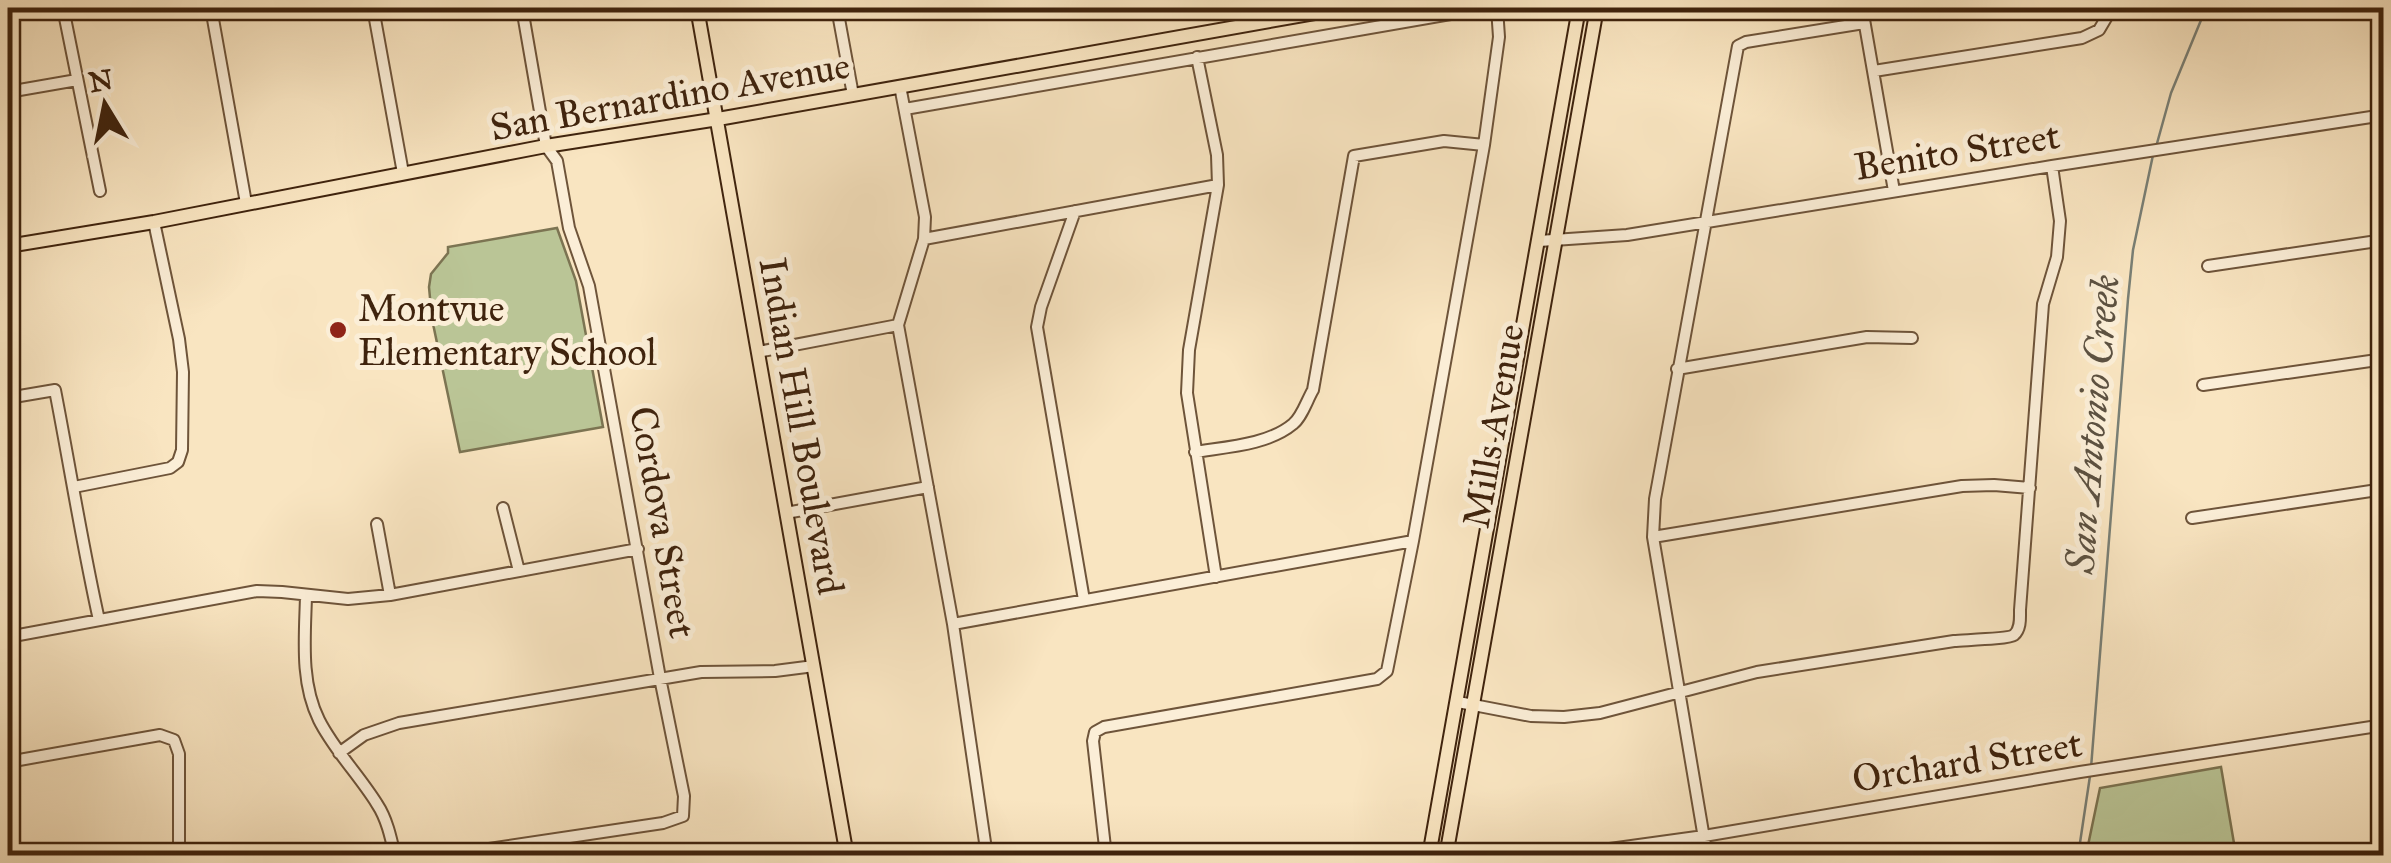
<svg xmlns="http://www.w3.org/2000/svg" width="2391" height="863" viewBox="0 0 2391 863" font-family="'IM FELL Great Primer',serif">
<style>
.green{fill:#bac596;stroke:#7c7452;stroke-width:2.5}
.lines{fill:none;stroke-linecap:round;stroke-linejoin:round}
.stream{stroke:#797f75;stroke-width:2.5}
.minor-casing{stroke:#6e543a;stroke-width:14}
.major-casing{stroke:#3f230d;stroke-width:16}
.minor{stroke:#fbeed7;stroke-width:10}
.major{stroke:#f9e5c1;stroke-width:12}
.poi-dot{fill:#8f2418;stroke:#fbeed7;stroke-width:4}
.labels{text-anchor:middle;stroke-width:10;stroke-linejoin:round;paint-order:stroke}
.street-label{font-size:38px;fill:#3f230d;stroke:#fbeed7}
.poi-label{font-size:38px;fill:#3f230d;stroke:#fbeed7;text-anchor:start}
.water-label{font-size:40px;font-style:italic;fill:#5c5141;stroke:#fbeed7}
</style>
<rect width="100%" height="100%" fill="#f9e5c1"/>
<filter id="stains"><feTurbulence type="fractalNoise" baseFrequency=".002" numOctaves="4"/><feColorMatrix values="0 0 0 0 .2 0 0 0 0 .09 0 0 0 0 .02 0 0 0 .5 -.17"/></filter>
<radialGradient id="worn" r=".72"><stop offset=".6" stop-color="#630" stop-opacity="0"/><stop offset="1" stop-color="#630" stop-opacity=".3"/></radialGradient>
<path class="green" d="M557,228L576,281L603,427L460,452L432,319L429,287L431,274L448,253V247Z
M2221,767L2236,855H2086L2100,788Z"/>
<g class="lines">
<path class="stream" d="M2156,147L2171,93L2206,8
M2091,768L2128,299L2133,250L2153,155
M2078,856L2090,776"/>
<g class="minor-casing">
<path id="minor" d="M63,8L100,191
M211,8L246,203
M373,8L403,173
M837,8L853,95
M1862,8L1894,191
M1197,57L1217,155L1218,185L1189,350L1187,393L1216,577
M1874,71L2082,38L2099,30L2112,8
M900,86L925,217L924,239L898,325L953,624L987,856
M8,92L77,80
M905,109L1485,8
M1075,211L1041,307L1037,327L1084,600
M924,239L1218,185
M1539,241L1627,235L2052,166L2384,115
M2208,266L2384,240
M758,352L898,325
M1677,369L1867,337L1912,338
M2203,385L2384,359
M8,398L55,390C70,467 82,544 99,620
M1195,452C1226,447 1268,445 1293,424C1302,417 1307,400 1313,390L1354,156L1444,141L1484,145
M74,487L170,468L178,462L182,450L183,372L179,339L154,222
M503,508L519,571
M786,513L928,487
M2192,518L2384,489
M377,524L390,595
M1653,537L1962,486L1994,485L2030,488
M306,596C305,637 300,682 319,720C334,750 359,775 377,804C387,819 391,838 395,856
M953,624L1413,541
M8,637L257,591L282,592L348,599L390,595L638,549
M1458,702L1531,716L1564,717L1600,713L1757,672L1954,641C1964,640 2009,639 2014,635C2021,629 2020,618 2020,610L2043,304L2057,257L2060,221L2052,166
M339,753L364,735L399,723L701,672L775,671L814,666
M8,762L160,735L174,740L179,754V856
M442,856L663,823L683,816L684,796L660,678L589,286L569,228L557,161L546,146L522,8
M1106,856L1093,741L1095,732L1104,727L1377,679L1387,671L1413,541L1484,145L1499,37L1497,8
M1559,856L1704,836L2080,772L2384,725
M1707,856L1653,537L1655,499L1738,46L1746,42L1864,23"/>
</g>
<g class="major-casing">
<path id="major" d="M697,8L847,856
M8,246L154,222L546,146L718,119L1343,8
M1429,856L1579,8
M1446,856L1597,8"/>
</g>
<use href="#minor" class="minor"/>
<use href="#major" class="major"/>
</g>
<circle class="poi-dot" cx="338" cy="330" r="10"/>
<g class="labels">
<g class="street-label">
<text transform="translate(670 96) rotate(-10)" y="13">San Bernardino Avenue</text>
<text transform="translate(1957 151) rotate(-9)" y="13">Benito Street</text>
<text transform="translate(802 426) rotate(80)" y="13">Indian Hill Boulevard</text>
<text transform="translate(1493 426) rotate(-80)" y="13">Mills Avenue</text>
<text transform="translate(663 522) rotate(80)" y="13">Cordova Street</text>
<text transform="translate(1967 761) rotate(-9)" y="13">Orchard Street</text>
</g>
<g class="poi-label">
<text x="358" y="321">Montvue<tspan x="358" dy="44">Elementary School</tspan></text>
</g>
<g class="water-label">
<text transform="translate(2092 424) rotate(-85)" y="14">San Antonio Creek</text>
</g>
</g>
<rect width="2391" height="863" fill="none" stroke="#f9e5c1" stroke-width="40"/>
<rect x="10" y="10" width="2371" height="843" fill="none" stroke="#3f230d" stroke-width="5"/>
<rect x="20" y="20" width="2351" height="823" fill="none" stroke="#3f230d" stroke-width="2.5"/>
<g transform="translate(105 105) rotate(350)" stroke="#fbeed7" stroke-width="8" paint-order="stroke">
<path d="M0-8L18 38L0 25L-18 38Z" fill="#3f230d"/>
<text y="-15" font-size="28" font-weight="bold" text-anchor="middle" fill="#3f230d">N</text>
</g>
<rect width="100%" height="100%" filter="url(#stains)"/>
<rect width="100%" height="100%" fill="url(#worn)"/>
</svg>
